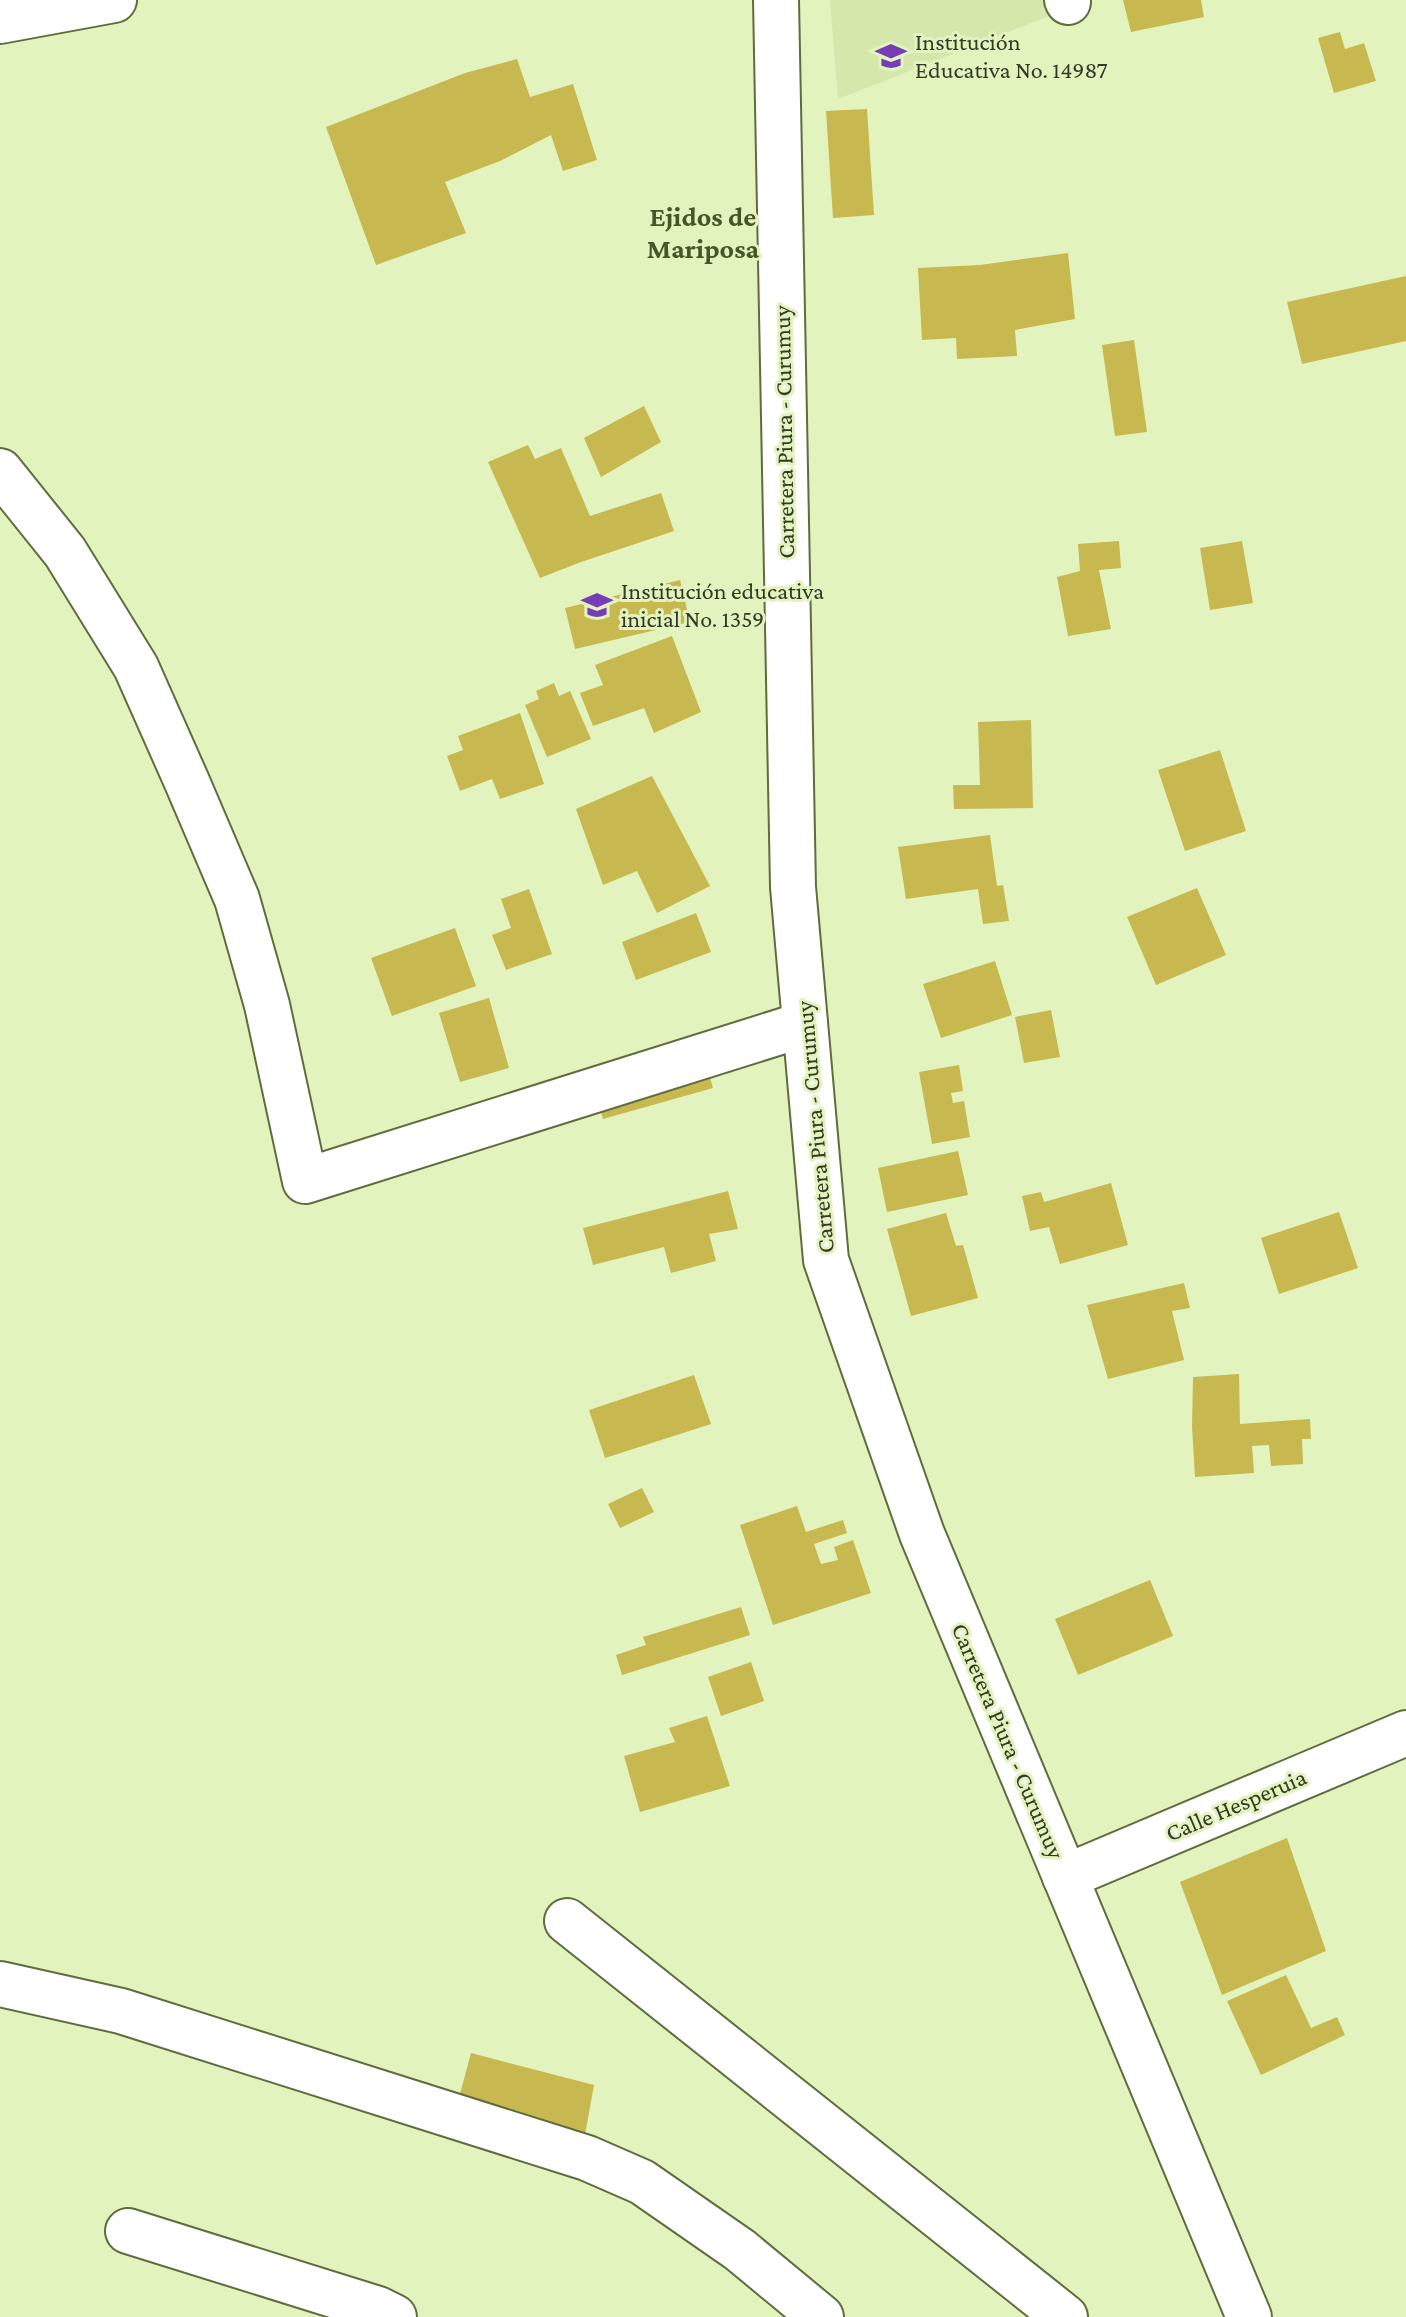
<svg xmlns="http://www.w3.org/2000/svg" width="1406" height="2317" viewBox="0 0 1406 2317" font-family="'Crimson Pro',serif">
<style>
.built{fill:#d5e7ab}
.building{fill:#c7b94f}
.lines{fill:none;stroke-linecap:round;stroke-linejoin:round}
.minor-casing{stroke:#5f6c3d;stroke-width:48}
.major-casing{stroke:#5f6c3d;stroke-width:48}
.minor{stroke:#fff;stroke-width:44}
.major{stroke:#fff;stroke-width:44}
.labels{text-anchor:middle;stroke-width:6;stroke-linejoin:round;paint-order:stroke}
.poi-label{font-size:24px;fill:#333925;stroke:#e2f3be;text-anchor:start}
.street-label{font-size:24px;fill:#333925;stroke:#e2f3be}
.quarter-label{font-size:28px;font-weight:bold;fill:#485526;stroke:#e2f3be}
</style>
<rect width="100%" height="100%" fill="#e2f3be"/>
<path class="built" d="M830,0H1053L1057,13L838,99Z"/>
<path class="building" d="M1123,0H1201L1204,17L1131,32Z
M1340,32L1345,49L1364,43L1376,81L1334,93L1318,38Z
M517,59L530,97L573,84L597,160L563,171L551,135L500,161L445,182L466,233L376,265L326,127L465,73Z
M867,109L874,215L833,218L826,111Z
M1068,253L1075,319L1015,330L1017,356L957,359L956,338L922,340L918,268L980,265Z
M1406,276V341L1302,364L1287,302Z
M1134,340L1147,432L1115,436L1102,345Z
M644,406L661,442L601,477L584,438Z
M528,445L535,459L561,448L590,516L661,493L674,531L581,562L540,578L488,462Z
M1119,541L1121,568L1099,570L1111,629L1068,636L1057,577L1080,571L1078,544Z
M1242,541L1253,603L1210,610L1200,548Z
M680,580L690,622L575,649L565,608Z
M672,636L701,712L654,733L644,708L593,726L580,693L603,685L595,665Z
M554,683L559,696L570,691L591,739L547,757L525,705L539,699L536,691Z
M520,713L544,784L500,799L492,779L460,791L447,756L463,750L458,736Z
M1031,720L1033,808L954,809L953,785H980L978,722Z
M1220,750L1246,831L1185,851L1158,770Z
M652,776L710,886L657,913L637,871L603,885L576,809Z
M990,835L997,886L1003,885L1009,921L983,924L978,889L906,899L898,847Z
M1197,888L1226,955L1156,985L1127,917Z
M529,889L552,954L506,970L492,935L511,928L501,899Z
M696,913L711,952L636,980L622,942Z
M455,928L476,986L392,1016L371,958Z
M995,961L1012,1015L941,1038L923,984Z
M489,998L509,1068L460,1082L439,1013Z
M1051,1010L1060,1057L1024,1063L1015,1017Z
M705,1060L713,1088L603,1119L595,1091Z
M959,1065L963,1091L951,1093L953,1103L964,1101L970,1137L932,1144L919,1072Z
M958,1151L968,1195L887,1212L878,1168Z
M1111,1183L1128,1245L1060,1264L1049,1227L1030,1231L1022,1196L1041,1192L1044,1202Z
M728,1191L738,1229L709,1234L716,1261L671,1273L664,1247L593,1265L583,1228Z
M1339,1212L1358,1268L1279,1294L1261,1238Z
M946,1213L956,1246L963,1245L978,1298L911,1316L887,1229Z
M1184,1283L1190,1308L1172,1311L1184,1360L1108,1379L1087,1305Z
M1239,1374L1240,1424L1310,1419L1311,1439H1302L1303,1464L1271,1466L1269,1445L1252,1446L1254,1473L1195,1477L1192,1426L1193,1377Z
M694,1375L711,1424L605,1458L589,1410Z
M642,1488L654,1512L620,1528L608,1504Z
M797,1506L806,1532L843,1520L847,1533L814,1544L821,1564L838,1560L834,1547L853,1540L871,1593L773,1625L740,1525Z
M1150,1580L1173,1636L1078,1675L1055,1619Z
M741,1607L750,1635L622,1675L616,1655L646,1645L643,1637Z
M751,1662L764,1701L721,1716L708,1677Z
M707,1716L730,1786L640,1812L624,1756L675,1742L669,1728Z
M1287,1838L1326,1951L1222,1995L1180,1882Z
M1286,1975L1311,2028L1337,2017L1345,2035L1261,2075L1227,2001Z
M471,2053L594,2085L584,2140L456,2109Z"/>
<g class="lines">
<g class="minor-casing">
<path id="minor" d="M1067,0L1068,2
M0,21L114,0
M0,471L65,552L136,667L187,782L237,899L267,1005L305,1181L805,1024
M1065,1877L1406,1733
M567,1921L1065,2317
M0,1984L121,2011L587,2158L642,2182L740,2250L821,2317
M128,2231L378,2309L394,2317"/>
</g>
<g class="major-casing">
<path id="major" d="M776,0L793,887L826,1260L922,1534L1249,2317"/>
</g>
<use href="#minor" class="minor"/>
<use href="#major" class="major"/>
</g>
<defs>
<g id="school-bare" transform="scale(2.4)"><path d="M0-5L7-2L0 1L-7-2ZM-4 1L0 2.5L4 1V4Q0 6-4 4Z" fill="#763eb5" stroke="#e2f3be" stroke-width="2.5" paint-order="stroke"/></g>
</defs>
<g fill-rule="evenodd">
<use href="#school-bare" x="891" y="56"/>
<use href="#school-bare" x="597" y="605"/>
</g>
<g class="labels">
<g class="poi-label">
<text x="915" y="50">Institución<tspan x="915" dy="28">Educativa No. 14987</tspan></text>
<text x="621" y="599">Institución educativa<tspan x="621" dy="28">inicial No. 1359</tspan></text>
</g>
<g class="street-label">
<text transform="translate(784 432) rotate(-91)" y="8">Carretera Piura - Curumuy</text>
<text transform="translate(815 1127) rotate(-95)" y="8">Carretera Piura - Curumuy</text>
<text transform="translate(1008 1741) rotate(67)" y="8">Carretera Piura - Curumuy</text>
<text transform="translate(1236 1805) rotate(-23)" y="8">Calle Hesperuia</text>
</g>
<g class="quarter-label">
<text x="703" y="226">Ejidos de<tspan x="703" dy="32">Mariposa</tspan></text>
</g>
</g>
</svg>
